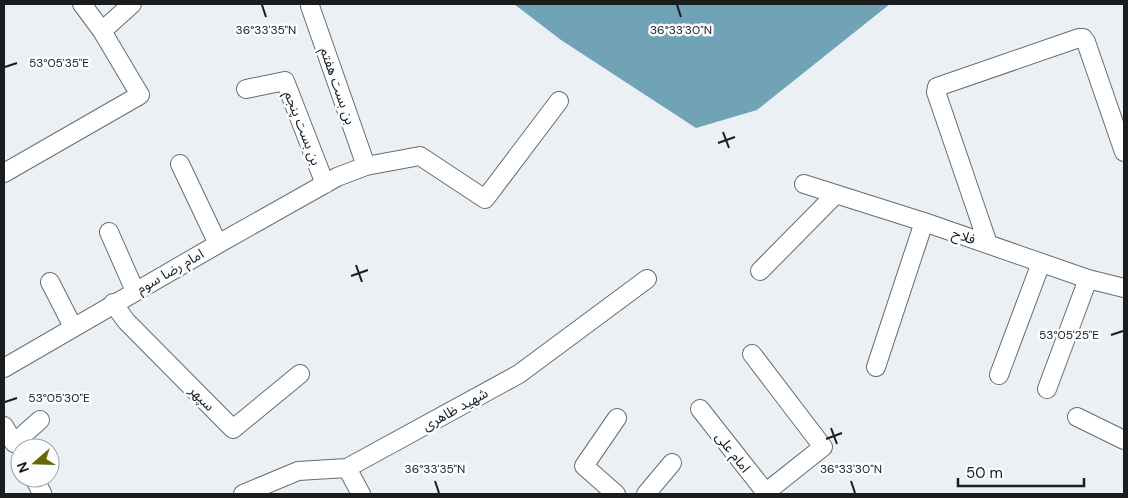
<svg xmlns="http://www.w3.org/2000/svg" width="1128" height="498" viewBox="0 0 1128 498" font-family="'DM Sans','Noto Sans Arabic',sans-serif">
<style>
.water{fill:#71a3b6}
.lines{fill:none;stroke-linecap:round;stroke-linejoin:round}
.minor-casing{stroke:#676c70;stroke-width:20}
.minor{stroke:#fff;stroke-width:18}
.ticks{fill:none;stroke:#1a1c1e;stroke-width:2}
.labels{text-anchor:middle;stroke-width:5;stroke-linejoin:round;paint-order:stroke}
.street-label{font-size:14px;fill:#1a1c1e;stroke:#fbfdff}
.ticks-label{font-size:12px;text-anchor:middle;fill:#1a1c1e;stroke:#fbfdff;stroke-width:5;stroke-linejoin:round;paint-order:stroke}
</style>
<rect width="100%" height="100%" fill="#eaf0f4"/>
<path class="water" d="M514,4H890L757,110L696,128L561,40Z"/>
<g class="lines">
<g class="minor-casing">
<path id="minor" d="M82,4L102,31L132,4
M310,6L366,166
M246,89L285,81L325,184
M180,164L218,244
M4,173L140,95L102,31
M804,184L924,222L1088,279L1124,288
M109,232L135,291
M988,244L936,92L937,87L1079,38H1083L1086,42L1124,152
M760,271L835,195
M50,282L73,327
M113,303L126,321L233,429L300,374
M752,354L823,447L765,493
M876,367L924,222
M4,368L218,244L337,177L366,166L420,156L485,199L559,101
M999,375L1041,263
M1047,389L1088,279
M700,409L767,494
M1077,417L1124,440
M4,426L14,443L40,420
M347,468L361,494
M34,478L42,493
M243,494L298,471L347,468L519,374L647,279
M616,494L584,466L617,418
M646,494L672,463"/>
</g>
<use href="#minor" class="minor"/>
</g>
<path class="ticks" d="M262,5L266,17M677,5L681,17M5,67L17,63M723,132L729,148M718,143L735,137M356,265L362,282M351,276L368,270M1111,335L1123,331M5,402L17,398M831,428L837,444M826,439L842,433M435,481L439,493M851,481L855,493"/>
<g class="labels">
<g class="street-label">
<text transform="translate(338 86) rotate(71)" y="5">بن بست هفتم</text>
<text transform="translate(303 128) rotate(69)" y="5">بن بست پنجم</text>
<text transform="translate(964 236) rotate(19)" y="5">فلاح</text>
<text transform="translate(170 271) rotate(-30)" y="5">امام رضا سوم</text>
<text transform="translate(202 398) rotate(45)" y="5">سپهر</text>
<text transform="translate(455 409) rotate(-29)" y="5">شهید ظاهری</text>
<text transform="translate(733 452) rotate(52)" y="5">امام علی</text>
</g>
</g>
<g class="ticks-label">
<text x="266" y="34">36°33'35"N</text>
<text x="681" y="34">36°33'30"N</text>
<text x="59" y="67">53°05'35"E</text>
<text x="1069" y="339">53°05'25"E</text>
<text x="59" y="402">53°05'30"E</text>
<text x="435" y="473">36°33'35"N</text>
<text x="851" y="473">36°33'30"N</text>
</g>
<rect width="1128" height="498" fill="none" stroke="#1a1c1e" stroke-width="10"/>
<g transform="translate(35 463) rotate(250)"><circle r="24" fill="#fbfdff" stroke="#a1a3a5"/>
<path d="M0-4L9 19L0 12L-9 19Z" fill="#676804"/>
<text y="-8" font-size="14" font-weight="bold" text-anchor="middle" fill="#1a1c1e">N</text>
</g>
<path d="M958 478v8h126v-8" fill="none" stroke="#1a1c1e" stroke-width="2.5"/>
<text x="966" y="478" font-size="15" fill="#1a1c1e" stroke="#fbfdff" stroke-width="4" paint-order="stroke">50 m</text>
</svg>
